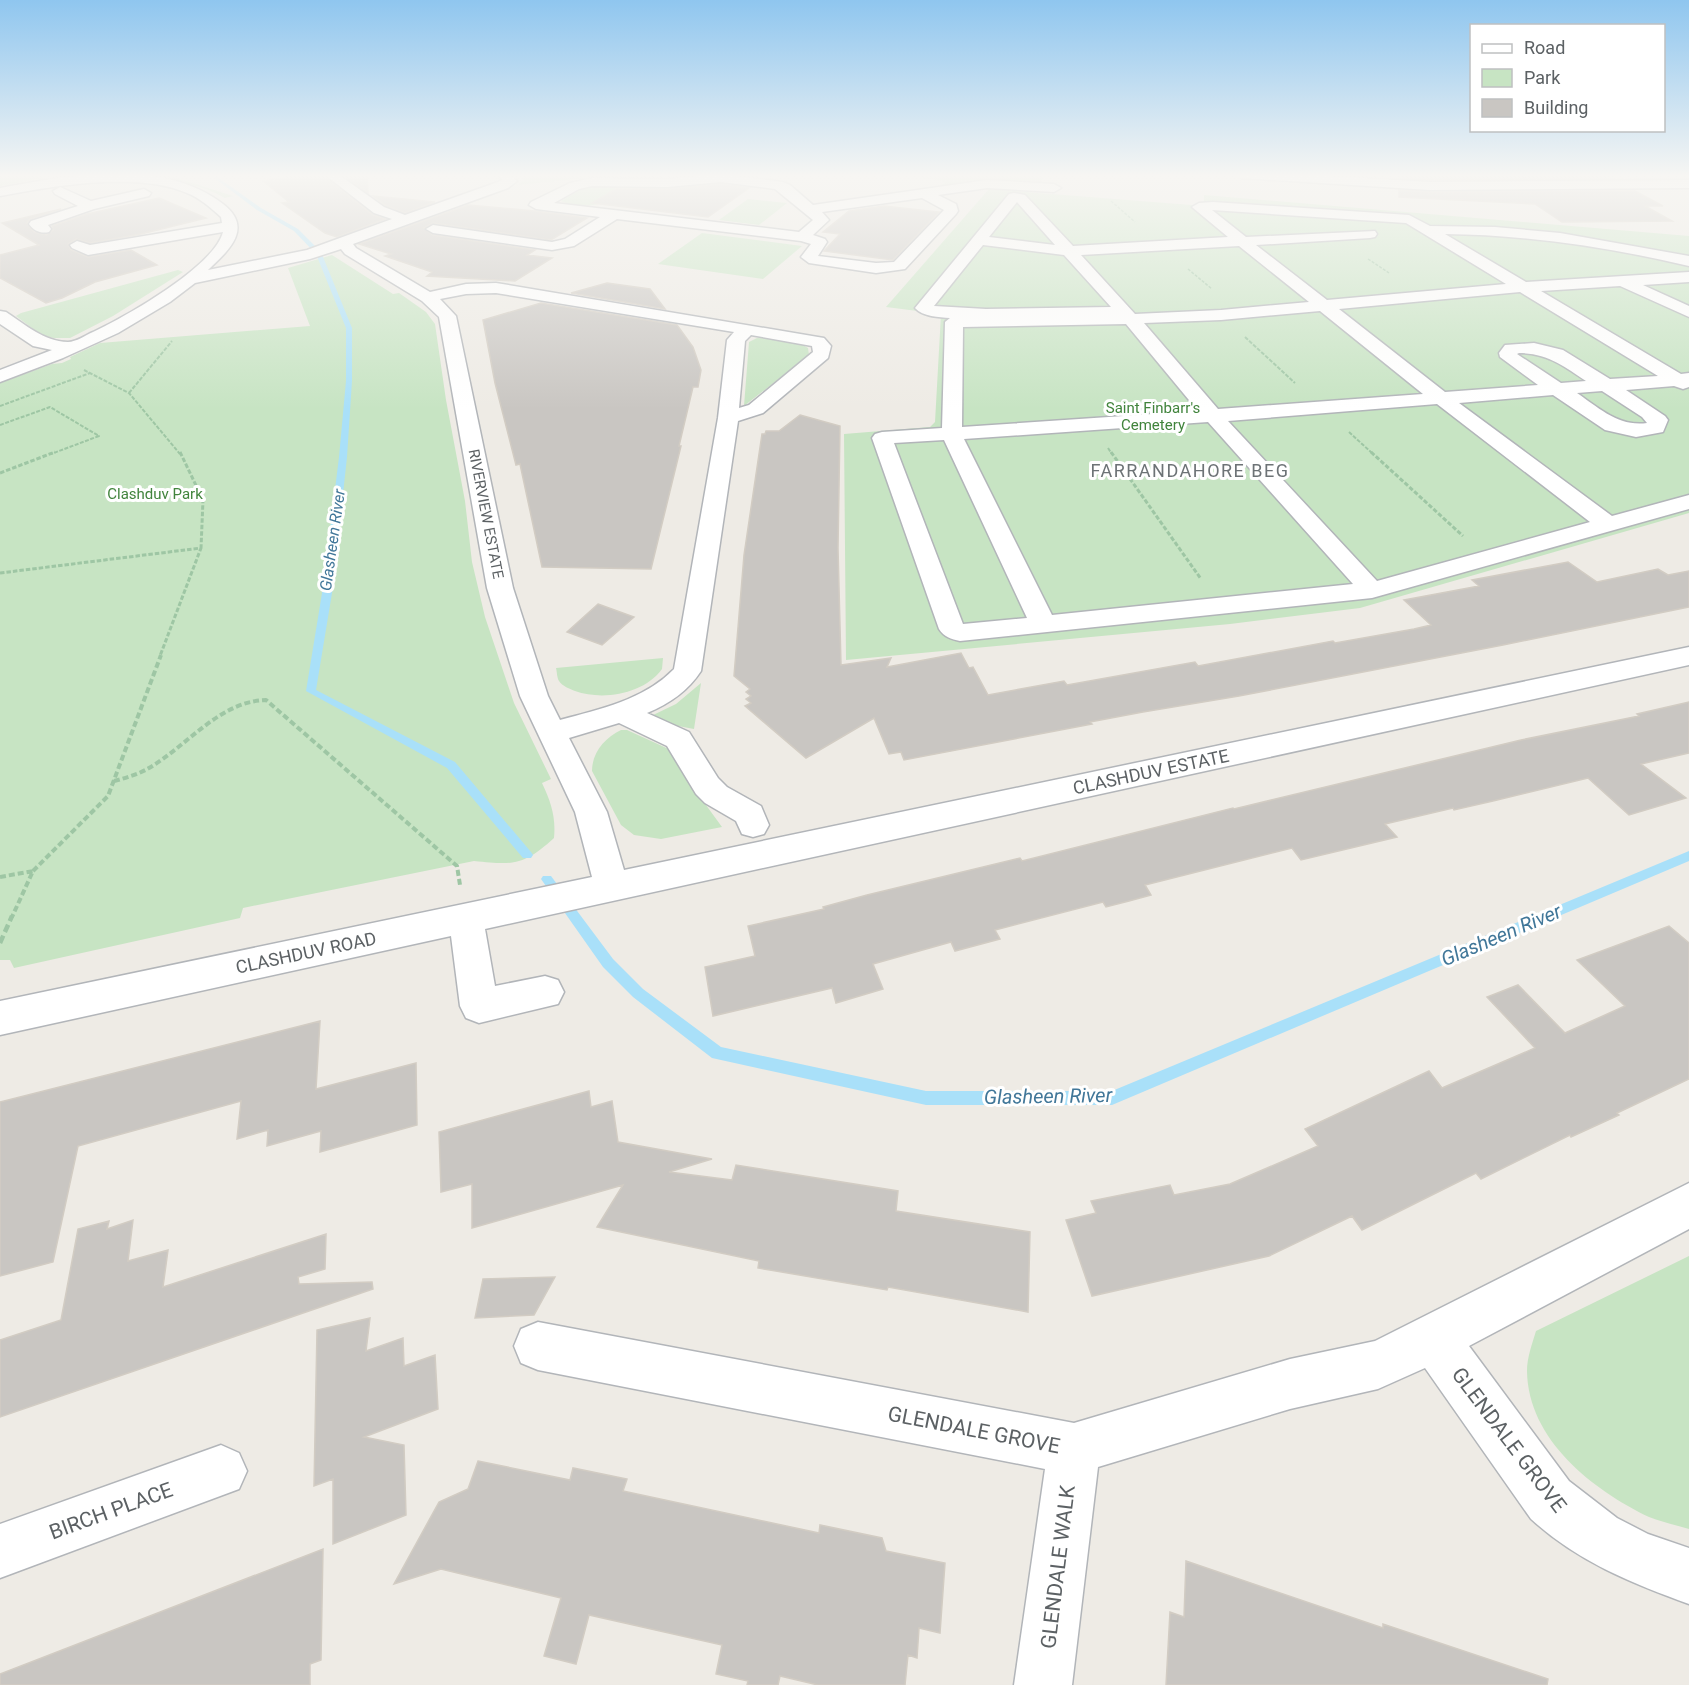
<svg xmlns="http://www.w3.org/2000/svg" width="1689" height="1685" viewBox="0 0 1689 1685" font-family="Roboto,sans-serif">
<style>
.green{fill:#c7e4c3}
.lines{fill:none;stroke-linecap:round;stroke-linejoin:round}
.stream{fill:#a9e0f9;fill-rule:evenodd}
.building{fill:#c9c6c2;stroke:#d2ccc3;stroke-width:1.5}
.minor-casing{stroke:#b2b5b9;stroke-width:3}
.path-far4{stroke:#9ec6a4;stroke-width:1.5;stroke-dasharray:3 1.5;stroke-linecap:butt}
.path-far3{stroke:#9ec6a4;stroke-width:2;stroke-dasharray:4 1.5;stroke-linecap:butt}
.path-far2{stroke:#9ec6a4;stroke-width:3;stroke-dasharray:4.5 2;stroke-linecap:butt}
.path-far1{stroke:#9ec6a4;stroke-width:4;stroke-dasharray:6 3;stroke-linecap:butt}
.path{stroke:#9ec6a4;stroke-width:4.5;stroke-dasharray:8 4;stroke-linecap:butt}
.minor{fill:#fff;fill-rule:evenodd}
.labels{text-anchor:middle;stroke-width:6;stroke-linejoin:round;paint-order:stroke}
.far-park-label{font-size:15px;fill:#41843c;stroke:#fff}
.far-street-label{font-size:15px;fill:#5c6164;stroke:#fff}
.far-water-label{font-size:16px;font-style:italic;fill:#417799;stroke:#fff}
.far-quarter-label{font-size:18px;letter-spacing:1.5px;fill:#6d7376;stroke:#fff}
.street-label{font-size:18px;fill:#5c6164;stroke:#fff}
.water-label{font-size:20px;font-style:italic;fill:#417799;stroke:#fff}
.near-street-label{font-size:21px;fill:#5c6164;stroke:#fff}
</style>
<rect width="100%" height="100%" fill="#eeebe5"/>
<path class="green" d="M0,174H62L0,186Z
M69,174H164L233,196L225,198C168,164 65,184 0,190V187Z
M517,174H621L518,185L524,180Z
M893,174H1049L1042,180L1032,181H978L942,186L940,185L946,183L939,180Z
M596,184L656,187L652,189L621,185L597,200L602,203C590,207 572,207 561,201L587,186Z
M989,189L1204,206V195L1689,236V513L1360,608L1230,624L846,660L844,434L930,427L935,422L941,314L886,307Z
M748,199L787,203L759,225L719,220Z
M702,233L802,246L763,279L658,264Z
M332,255L393,294L399,293L426,312L435,324L446,400L465,501L472,562L485,617L514,703L551,779L542,783C551,802 556,817 554,838C523,866 514,865 474,861L243,908L240,918L14,968L10,960H0V383L52,364L62,363L71,359L70,357L100,343L310,326L288,268Z
M178,270L183,272L113,316L70,338H54L41,335L16,316L21,313Z
M770,337L799,343L808,348L809,355L744,406L749,342L757,338Z
M663,658L662,669C644,694 603,701 575,691C570,689 562,686 559,681C557,678 557,672 556,668Z
M701,683L694,729L673,725L651,716L676,704Z
M621,730H627L673,751L679,768L722,827L661,839L634,835L621,825L592,771C592,752 605,738 621,730Z
M1689,1256V1529C1676,1525 1661,1522 1649,1517C1593,1490 1528,1440 1527,1371C1527,1358 1532,1344 1536,1331Z"/>
<g class="lines">
<path class="stream" d="M209,174H213L261,208L298,229L321,252L352,328V381L347,457L333,587L316,690L455,762L531,852L533,855L531,858H523L447,768L306,691L323,587L339,457L346,381V328L316,254L294,231L257,210Z
M1689,851V861L1112,1105H926L712,1058L633,997L603,967L541,879L543,876H551L613,959L643,989L721,1047L926,1091H1112Z"/>
</g>
<path class="building" d="M305,174H322L373,215L385,219L337,237L325,233L282,203L289,202L263,181Z
M341,174H367L368,193Z
M1400,174H1604L1613,178L1430,180L1400,178Z
M721,184L749,188L708,217L592,203L616,189H667Z
M1399,190L1430,192L1635,191L1663,206H1645L1672,221L1562,222L1535,204L1399,197Z
M373,196L435,202L405,213L385,205Z
M159,198L206,218L141,234L90,243L76,239L68,244L71,250L88,257L131,250L157,265L95,282L62,298L46,303L0,278V255L39,245L2,223L61,209L30,219L27,223L34,232L46,235L53,230L52,226L87,214Z
M468,205L535,211L587,218L551,240L433,223L424,228L433,235L535,250L527,255L552,258L515,281L427,276L432,272L385,256L391,254L359,244Z
M884,206L939,212L893,260L824,251L840,234L823,232L849,211Z
M607,283L650,289L665,309L571,293Z
M541,303L677,325L693,347L701,370L698,387H693L679,446H681L651,569L542,567L520,464L516,465L495,383L483,320Z
M800,415L840,426L838,548L841,665L891,658L887,667L961,653L969,668L973,667L988,695L1064,681L1067,685L1195,662L1198,666L1333,641L1335,643L1414,629L1431,625L1404,600L1479,586L1472,580L1568,562L1597,582L1658,569L1668,575L1689,571V607L1503,645L1239,696L1143,712L1090,722L1092,724L904,760L901,752L889,754L874,718L806,758L745,706L751,703L746,699L751,696L746,692L750,689L734,676L744,555L762,434H765L766,431H779Z
M598,604L634,617L602,645L567,632Z
M1689,702V753L1641,764L1686,798L1629,815L1588,778L1493,801L1454,810L1453,808L1385,824L1397,837L1301,860L1292,848L1145,885L1151,895L1129,901L1106,907L1103,902L995,930L1000,939L955,951L951,942L873,964L883,989L836,1003L832,988L713,1016L705,967L755,956L748,926L824,909L823,907L867,895L1020,858L1022,861L1233,808L1234,809L1521,740L1639,716L1637,714Z
M1669,926L1689,943V1079L1617,1113L1619,1115L1571,1137L1570,1135L1481,1179L1476,1173L1362,1230L1352,1216L1269,1256L1092,1296L1066,1220L1096,1213L1091,1201L1170,1185L1174,1195L1230,1184L1318,1146L1305,1129L1429,1071L1442,1088L1535,1048L1487,997L1518,985L1565,1033L1625,1006L1577,960Z
M320,1021L316,1089L416,1063L417,1125L320,1152L321,1131L267,1146L268,1130L237,1139L241,1101L78,1146L53,1262L0,1276V1102Z
M589,1091L591,1107L612,1101L618,1142L712,1159L669,1172L732,1180L736,1165L898,1191L896,1211L1030,1232L1028,1312L888,1287L887,1290L758,1268L759,1261L597,1227L623,1185L472,1228V1184L441,1192L439,1132Z
M133,1220L128,1261L168,1250L163,1287L326,1234L325,1269L298,1277L299,1284L372,1282L373,1289L0,1417V1340L61,1320L78,1229L109,1221L107,1229Z
M555,1277L534,1315L475,1318L483,1279Z
M370,1318L366,1351L403,1338L404,1366L435,1355L438,1409L364,1437L404,1445L406,1515L333,1544V1479L314,1486L317,1330Z
M478,1461L570,1480L573,1468L627,1479L623,1491L819,1533L820,1525L882,1538L886,1551L945,1563L940,1633L919,1628L917,1658L908,1655L905,1685H818L780,1676L778,1685H747L748,1681L716,1674L722,1645L589,1615L576,1664L544,1656L561,1598L441,1569L394,1584L439,1502L468,1489Z
M323,1549L321,1660L310,1664V1685H0V1674Z
M1186,1561L1383,1628V1624L1548,1679L1547,1685H1166L1170,1612L1184,1617Z"/>
<g class="lines">
<g class="minor-casing">
<path id="minor" d="M324,174H338L384,207L405,215L498,182L502,180L497,174H510L517,181L508,188L353,244L356,248L430,292L466,284L496,283L818,337L824,338L831,346L828,358L763,413L738,421L701,671C688,691 669,704 647,713L689,732L718,778L727,787L761,806L769,825L764,834L753,837L742,834L736,821L705,803L696,794L667,746L619,723L569,738L607,812L624,870L1689,647V665L485,929L495,986L545,976L558,980L564,992L558,1004L479,1023L466,1018L460,1006L451,936L0,1035V1001L592,877L575,812L520,696L487,588L439,317L422,301L345,254L341,249L310,259L195,283L170,302L118,333L63,358L0,382V370L52,350L33,346L0,324V311L6,312C26,325 43,341 68,342C76,342 86,335 93,332C125,317 214,267 223,232L88,255L72,248L70,245L77,241L90,245L222,223L221,217C211,208 200,198 187,193C138,171 52,186 0,196V188C70,175 162,157 223,204C254,228 229,250 208,270L307,250L392,219L374,213ZM496,293L734,332L727,340L718,418L674,669C644,700 600,709 560,720L548,696L513,588L456,316L440,299L466,294ZM751,335L812,346L813,352L749,405L739,408L745,341Z
M721,174L783,182L790,185L813,205L987,180L1054,184L1061,188L1054,192L987,188L938,195L956,204L958,211L956,214L905,269L876,273L809,263L801,257L811,244L801,241L617,219L574,246L552,250L433,233L426,229L433,225L552,242L565,239L600,217L536,209L529,205L531,202L570,183L592,178L667,179ZM721,182L775,189L813,220L799,232L554,203L579,189L592,186L667,187ZM922,198L944,210L894,262L876,263L818,256L827,242L825,239L813,235L829,220L822,212Z
M1236,174H1296L1430,182L1689,180V188L1430,190L1242,178Z
M60,187L91,201L144,189L151,193L149,196L94,209L48,225L51,229L49,232C41,234 34,231 29,224L31,221L78,206L55,194L53,191Z
M1014,193L1025,195L1073,246L1228,237L1192,207L1199,203L1213,202L1409,215L1430,226L1495,227L1560,233L1689,256V266C1609,247 1528,235 1445,234L1526,282L1689,272V282L1643,285L1689,306V317L1620,286L1541,291L1681,374L1689,373V387L1683,389L1674,386L1626,390L1665,416L1668,420L1663,432L1636,437L1605,430L1553,395L1459,403L1612,516L1689,495V509L1372,598L960,641C951,639 944,637 939,629L872,438L875,434L882,432L942,428L945,322L950,318C939,317 923,317 915,308L1009,194ZM1017,202L1055,245L989,237ZM1212,210L1406,223L1506,284L1327,300L1256,245L1370,238L1375,237L1377,234L1375,231L1246,237ZM983,245L1064,255L1111,307L986,309L934,306ZM1239,246L1309,302L1221,310L1135,314L1081,255ZM1520,292L1658,376L1610,379L1563,350L1534,343L1505,345L1499,353L1500,357L1538,385L1445,392L1339,309ZM1320,311L1423,394L1218,409L1144,323L1221,320ZM1126,324L1198,411L962,427L963,327ZM1519,353C1547,353 1564,366 1586,381L1561,383L1517,354ZM1602,391L1642,417L1647,423C1619,427 1599,408 1577,393ZM1437,404L1590,522L1377,581L1228,421ZM1208,422L1353,584L1052,615L964,439ZM944,440L1027,618L963,624L894,443Z
M1689,1183V1229L1469,1346L1569,1481L1617,1518L1648,1534L1689,1548V1604C1631,1583 1577,1561 1531,1519L1425,1368L1378,1389L1290,1409L1098,1467L1072,1685H1014L1045,1469L538,1370L521,1363L514,1346L521,1329L538,1322L1074,1423L1290,1359L1375,1341Z
M221,1445L239,1453L247,1471L239,1489L0,1578V1524Z"/>
</g>
<path class="path-far4" d="M1111,201L1135,222
M1368,259L1389,273
M1188,269L1212,289"/>
<path class="path-far3" d="M1245,337L1295,383
M84,370L129,393L180,454
M129,393L172,341
M0,406L90,373
M0,425L50,407L99,436L51,454
M1349,432L1373,454
M1108,448L1112,454"/>
<path class="path-far2" d="M180,452L203,500L201,548
M1111,452L1201,579
M1371,452L1463,536
M0,473L55,452
M0,573L201,548L160,656"/>
<path class="path-far1" d="M114,781C126,778 139,774 149,768C187,746 220,701 266,700L457,866L460,885
M33,871L108,796L161,655
M0,877L33,871L12,917"/>
<path class="path" d="M0,943L12,916"/>
<use href="#minor" class="minor"/>
</g>
<linearGradient id="sky" x2="0" y2="1"><stop stop-color="#8fc6ef"/><stop offset="0.43" stop-color="#f7f6f3"/><stop offset="1" stop-color="#f7f6f3" stop-opacity="0"/></linearGradient>
<rect width="1689" height="409" fill="url(#sky)"/>
<g class="labels">
<g class="far-park-label">
<text x="1153" y="413">Saint Finbarr's<tspan x="1153" dy="17">Cemetery</tspan></text>
<text x="155" y="499">Clashduv Park</text>
</g>
<g class="far-street-label">
<text transform="translate(486 514) rotate(79)" y="5">RIVERVIEW ESTATE</text>
</g>
<g class="far-water-label">
<text transform="translate(332 540) rotate(-82)" y="6">Glasheen River</text>
</g>
<g class="far-quarter-label">
<text x="1190" y="477">FARRANDAHORE BEG</text>
</g>
<g class="street-label">
<text transform="translate(1151 772) rotate(-12)" y="6">CLASHDUV ESTATE</text>
<text transform="translate(306 953) rotate(-12)" y="6">CLASHDUV ROAD</text>
</g>
<g class="water-label">
<text transform="translate(1501 935) rotate(-23)" y="7">Glasheen River</text>
<text transform="translate(1048 1096) rotate(-1)" y="7">Glasheen River</text>
</g>
<g class="near-street-label">
<text transform="translate(974 1430) rotate(11)" y="7">GLENDALE GROVE</text>
<text transform="translate(1509 1440) rotate(53)" y="7">GLENDALE GROVE</text>
<text transform="translate(111 1511) rotate(-20)" y="7">BIRCH PLACE</text>
<text transform="translate(1058 1567) rotate(-83)" y="7">GLENDALE WALK</text>
</g>
</g>
<rect x="1470" y="24" width="195" height="108" fill="#ffffff" stroke="#bec0c1" stroke-width="1.5"/>
<rect x="1482" y="44" width="30" height="9" fill="#ffffff" stroke="#bec0c1" stroke-width="1.5"/>
<text x="1524" y="54" font-size="18" fill="#5c6164">Road</text>
<rect x="1482" y="69" width="30" height="18" fill="#c7e4c3" stroke="#bec0c1" stroke-width="1.5"/>
<text x="1524" y="84" font-size="18" fill="#5c6164">Park</text>
<rect x="1482" y="99" width="30" height="18" fill="#c9c6c2" stroke="#bec0c1" stroke-width="1.5"/>
<text x="1524" y="114" font-size="18" fill="#5c6164">Building</text>
</svg>
